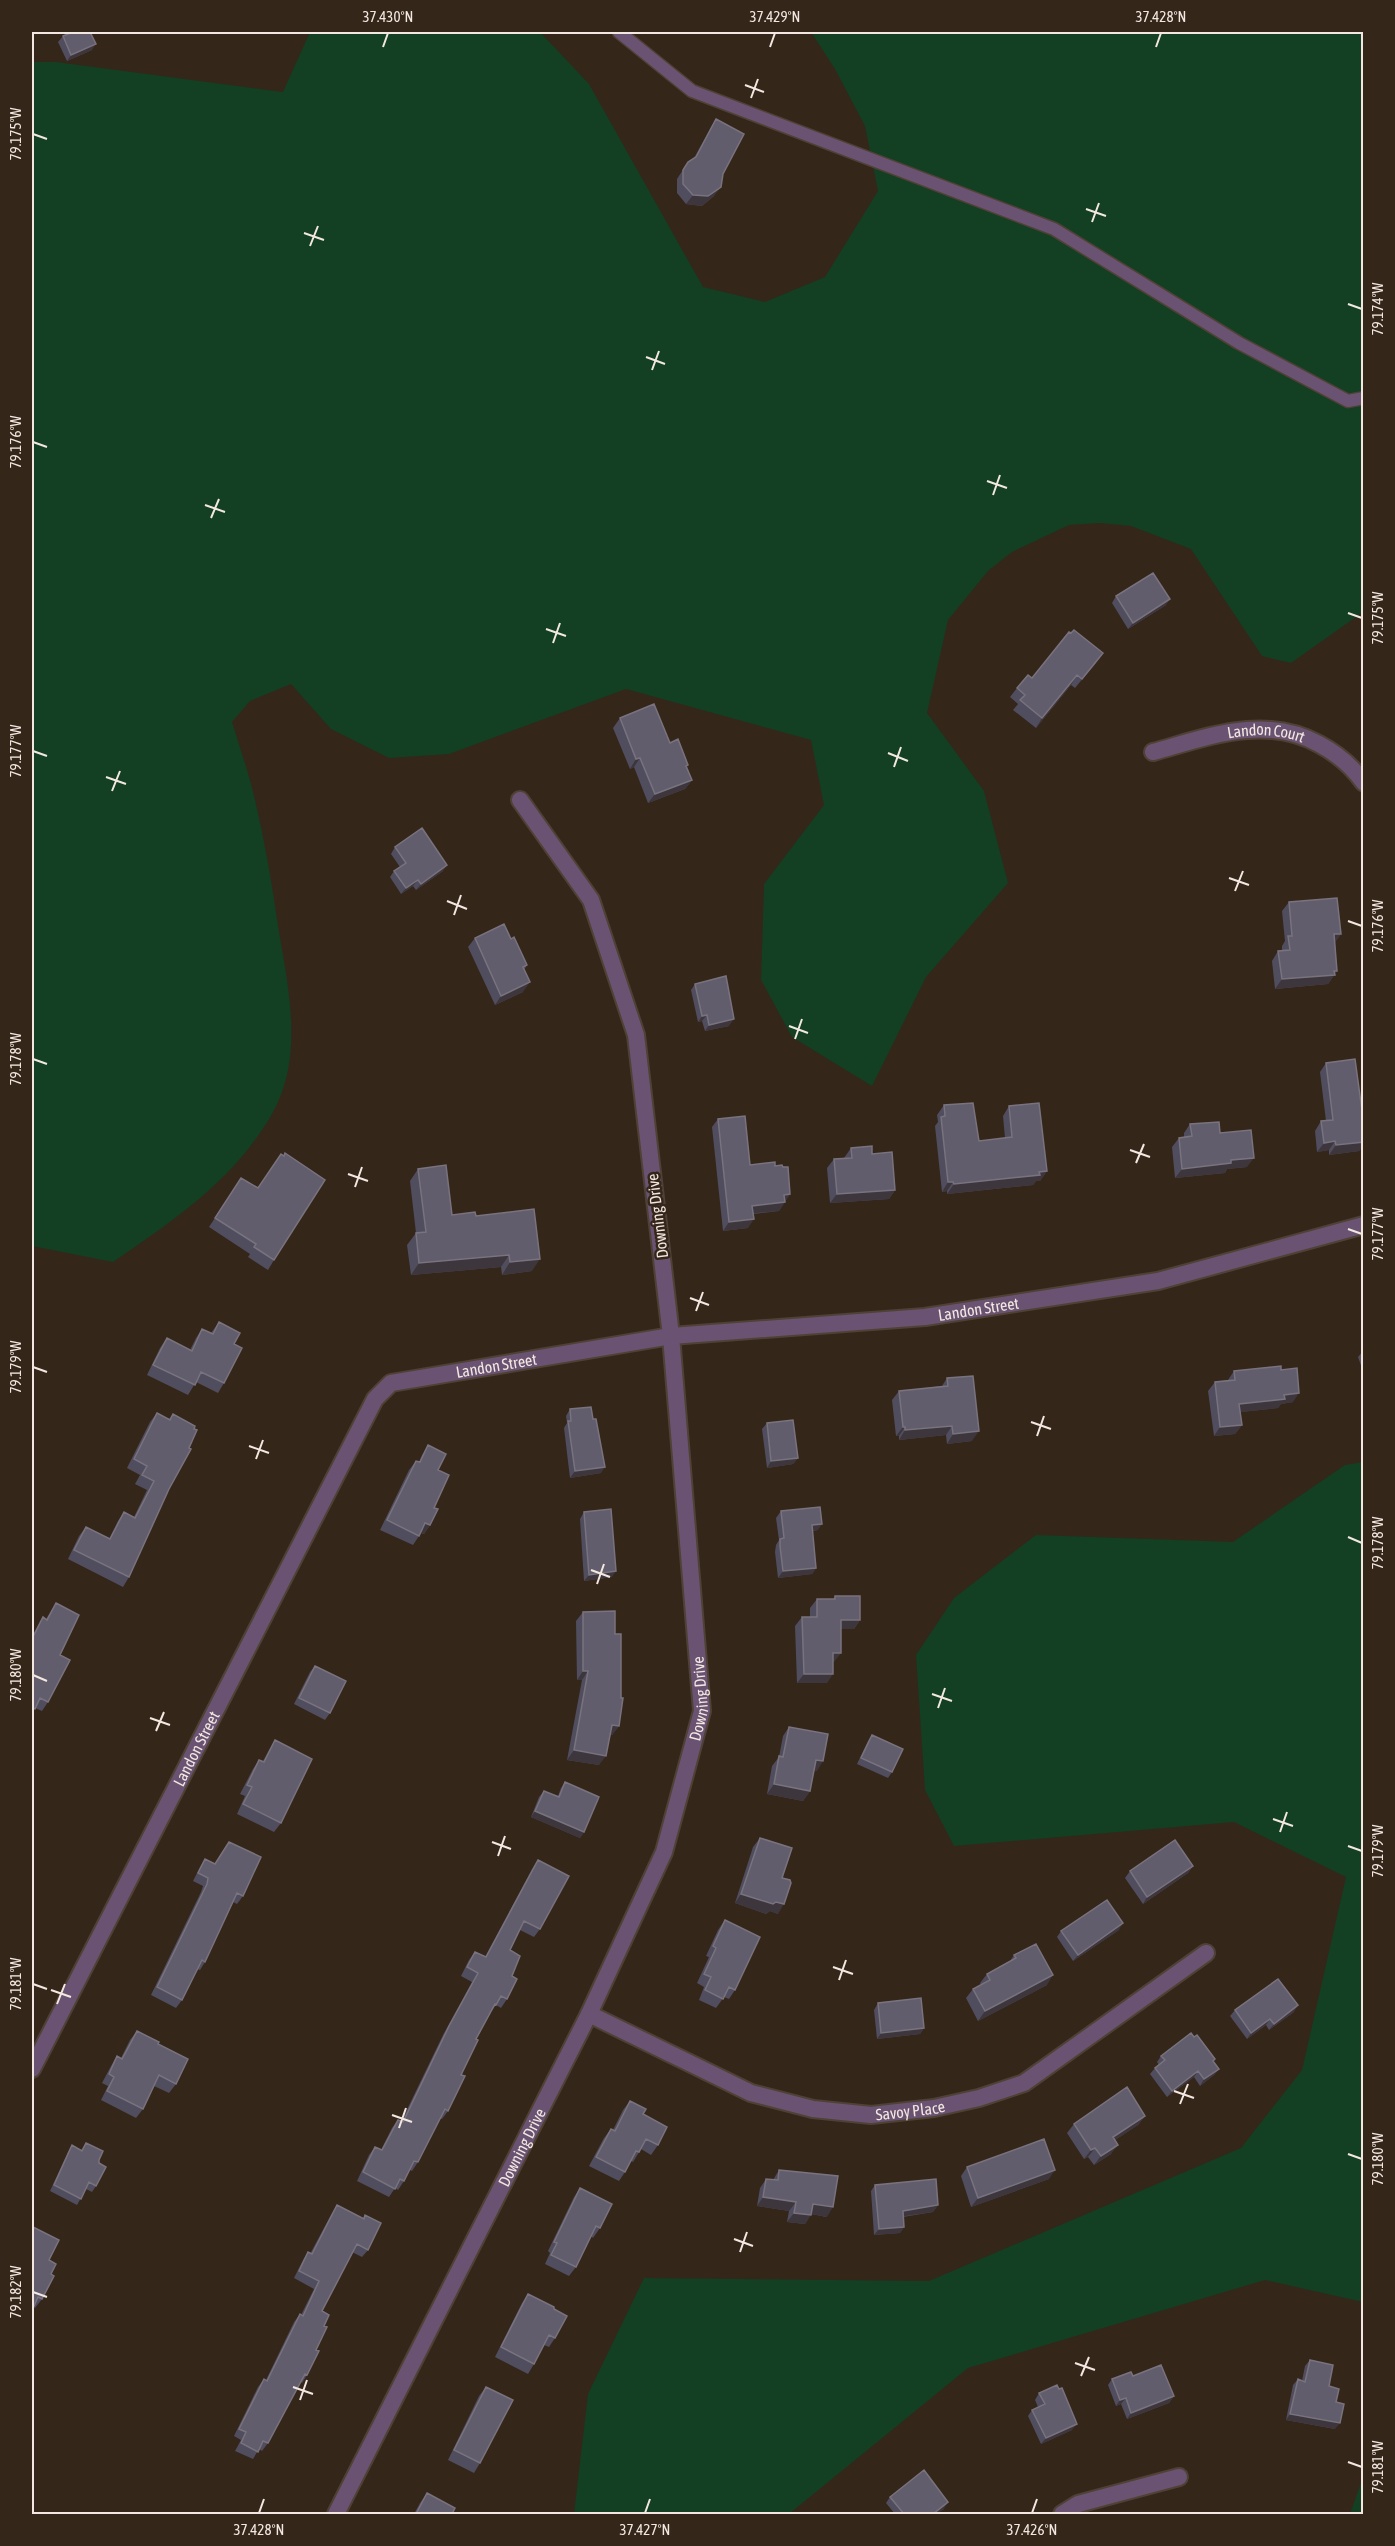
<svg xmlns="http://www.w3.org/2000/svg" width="1395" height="2546" viewBox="0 0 1395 2546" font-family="'Asap Condensed',sans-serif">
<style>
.green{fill:#133f22}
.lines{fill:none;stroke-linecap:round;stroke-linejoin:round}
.service-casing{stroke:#504136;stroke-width:15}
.minor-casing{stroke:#504136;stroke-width:20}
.service{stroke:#6a5372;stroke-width:12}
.minor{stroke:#6a5372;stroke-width:16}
.wall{fill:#504d5e}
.shaded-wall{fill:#3e363d}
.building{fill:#625d6c;stroke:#78737e;stroke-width:1.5}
.ticks{fill:none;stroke:#f3e8e1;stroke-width:2}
.labels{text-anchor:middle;stroke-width:5;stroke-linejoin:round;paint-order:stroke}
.street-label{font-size:16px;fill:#f3e8e1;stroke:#35261a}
.neatline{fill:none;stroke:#f3e8e1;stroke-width:2}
.ticks-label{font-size:15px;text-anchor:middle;fill:#f3e8e1}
</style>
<rect width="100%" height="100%" fill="#35261a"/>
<path class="green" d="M310,32H540L589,84L703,287L765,302L825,277L878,191L865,126L835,69L811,32H1363V612L1291,663L1262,656L1191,549L1131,526L1100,523L1069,525L1012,552L988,571L948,620L927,713L984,791L1008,883L926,977L872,1086L792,1037L761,980L764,884L824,805L811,740L626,689L449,754L389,758L331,729L291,684L250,701L232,722C240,748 249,774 255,800C265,842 272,884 278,926C288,986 305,1057 272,1114C234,1180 174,1220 113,1262L32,1246V62H56L283,92Z
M1363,1462V2302L1265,2280L968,2368L789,2514H574L588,2394L644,2278L929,2281L1241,2148L1302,2070L1346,1877L1234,1822L954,1846L925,1790L916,1655L954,1598L1036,1535L1233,1542L1345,1465Z
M1363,2477V2514H1350Z"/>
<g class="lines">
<g class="service-casing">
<path id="service" d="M619,32L692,91L1054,229L1239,343L1348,401L1364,398"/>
</g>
<g class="minor-casing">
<g id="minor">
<path id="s1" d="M1153,752C1208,737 1264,714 1319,744C1336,753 1352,766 1364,783"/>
<path id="s2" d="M589,2014L751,2093L813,2109L871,2115L934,2108L979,2098L1024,2083L1206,1953"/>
<path id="s3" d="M32,2069L375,1399L391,1383L671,1336L925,1317L1158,1281L1364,1225"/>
<path id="s4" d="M336,2514L589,2014L664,1852L702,1711L671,1336L636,1035L591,900L520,800"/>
<path d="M1062,2514L1078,2504L1179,2477"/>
</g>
</g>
<use href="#service" class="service"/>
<use href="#minor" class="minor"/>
</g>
<path class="wall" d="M63,36L92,50L67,61L58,42Z
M716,119L723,174L714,196L702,206L686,204L677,193V179L688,162L694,158L710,129Z
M1116,596L1166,605L1128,629L1112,603Z
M1096,663L1075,688L1071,685L1036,728L1013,710L1018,704L1010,697L1017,688L1032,678Z
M620,718L670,743L688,765L686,767L692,780L685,789L648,803L634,767L630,769L613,728Z
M395,847L443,871L416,890L413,886L401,894L390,877L394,871L400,867L391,854Z
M1289,902L1341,934L1335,942L1337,971L1328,984L1275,989L1272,961L1278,951H1282V946L1285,941L1282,911Z
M475,938L511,939L527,965L524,970L523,992L495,1005L468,947Z
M695,984L729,1026L705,1031L702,1021L698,1022L691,990Z
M1326,1063L1364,1125V1145L1359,1151L1329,1155V1150L1317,1152L1315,1131L1321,1121H1326L1320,1072Z
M944,1105L979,1141L1005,1138L1003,1116L1009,1106L1047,1171L1040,1181H1036L1033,1185L947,1194V1191L942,1192L935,1126L938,1122L937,1115Z
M718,1119L750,1165L775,1166L790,1194L779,1211L753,1214L748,1228L723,1231L712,1127Z
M1190,1124L1220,1133L1247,1167L1227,1169L1225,1173L1175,1178L1172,1147L1179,1138L1184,1137V1133Z
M851,1148L872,1154L895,1190L889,1199L830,1203L827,1168L834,1159L844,1158Z
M418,1169L452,1215L476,1216L532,1271L502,1275L501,1267L411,1275L407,1245L416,1233L410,1181Z
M241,1178L258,1188L274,1260L268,1270L248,1257L250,1254L209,1227Z
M219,1322L234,1344L224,1383L218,1393L196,1382L188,1395L147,1375L160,1348L167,1338L190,1350L196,1338L202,1329L211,1333Z
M1364,1350V1374L1358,1357Z
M1281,1370L1293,1402L1281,1404L1278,1408L1240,1412L1242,1425L1235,1434L1214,1436L1208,1391L1215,1382L1228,1380L1234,1371Z
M947,1378L972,1441L947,1444L946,1435L899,1440V1436H896L892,1400L899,1391L942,1386Z
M570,1409L601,1473L570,1478L564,1428L567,1423L566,1416Z
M157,1413L169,1419L173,1414L169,1489L129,1577L123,1587L68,1559L79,1536L86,1527L109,1539L118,1521L124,1512L134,1517L147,1490L135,1484L140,1475L127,1468L150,1422Z
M767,1423L798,1458L793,1464L767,1468L762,1429Z
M428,1445L438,1470L434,1508L430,1525L424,1534L421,1533L413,1545L380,1530L409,1470L416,1461L419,1462L422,1455Z
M781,1511L818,1530L812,1531L816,1568L812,1574L778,1578L775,1552L776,1545L779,1540L776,1518Z
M584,1512L612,1577L584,1581L580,1519Z
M835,1596L860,1620L854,1629H841V1653L833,1662L827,1683H797L795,1626L802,1617H810V1608L817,1599H833Z
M56,1603L60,1655L48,1702L42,1711L35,1708L32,1714V1636L43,1617L46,1619Z
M583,1612L615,1634L619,1726L612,1735H610L599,1765L567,1760L582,1680H577L576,1621Z
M315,1666L330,1713L325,1720L294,1704L310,1672Z
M789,1727L817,1771L814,1770L810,1791L803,1801L767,1794L772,1766L779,1757L783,1736Z
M872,1735L892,1772L888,1778L857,1764L868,1741Z
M275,1740L281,1823L274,1832L237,1814L245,1796L240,1794L253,1769L259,1760L263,1761L269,1750Z
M565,1782L584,1832L580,1838L531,1817L539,1797L544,1791L558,1796L561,1788Z
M760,1838L782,1878L778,1914L770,1911L766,1914L735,1903L753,1847Z
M229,1842L243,1896L237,1904L233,1902L205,1962L200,1970L197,1969L182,2000L176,2008L151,1995L201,1892L203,1886L193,1881L200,1867L205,1859L215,1864Z
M538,1860L540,1929L534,1937L520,1930L510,1950L512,1976L507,1999L501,2008L496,2005L490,2013L476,2039L461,2075L448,2111L442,2119L440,2118L418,2162L412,2171L410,2170L404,2181L398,2190L395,2188L389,2197L357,2181L369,2155L375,2147L381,2150L392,2128L398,2120L401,2122L443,2035L472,1982L461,1976L469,1960L475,1952L485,1957L532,1869Z
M1193,1866L1188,1873L1143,1904L1125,1878L1130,1871Z
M725,1920L735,1990L729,1999L724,1997L716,2008L699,2000L704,1987L697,1983L709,1957L706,1956L718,1930Z
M1119,1930L1073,1961L1057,1937L1061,1931Z
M1014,1955L1047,1985L978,2021L966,1998L973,1989L981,1985L980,1983L987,1974L1010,1961Z
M878,2003L924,2028L920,2034L877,2039L874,2010Z
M1235,2010L1294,2012L1269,2030L1266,2025L1247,2039L1230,2016Z
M137,2031L158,2044L176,2084L169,2093L154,2086L143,2109L136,2118L101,2100L108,2086L102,2083L111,2066L117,2056L121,2058L130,2040Z
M1161,2056L1213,2062L1219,2069L1214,2075L1200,2086L1194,2077L1167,2097L1150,2074L1155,2068L1159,2065L1157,2062Z
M630,2101L643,2114L658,2145L651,2155L641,2149L633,2162L631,2161L625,2172L619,2181L589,2166L604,2138L611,2129L613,2130L623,2110Z
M1145,2116L1138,2125L1115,2140L1111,2154L1094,2165L1088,2157L1084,2159L1067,2133L1074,2124Z
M86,2143L99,2160L96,2186L92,2192L86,2189L77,2205L50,2191L68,2152L72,2145L81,2150Z
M967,2167L1049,2179L971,2207L961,2176Z
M779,2170L827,2217L811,2214L805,2224L787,2222L789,2211L757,2206L760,2188L766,2179L773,2180Z
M875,2185L938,2205L933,2212L903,2217L904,2227L900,2233L874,2235L871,2191Z
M580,2188L600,2228L593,2238L591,2236L576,2267L569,2276L545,2264L550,2253L548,2251L574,2197Z
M337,2205L363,2218L365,2215L368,2250L362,2257L352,2252L322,2311L324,2326L307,2375L302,2383L301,2382L268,2443L262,2451L259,2449L253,2459L235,2451L241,2440L234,2436L258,2387L264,2379L266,2380L294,2322L300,2314L301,2315L314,2289L294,2278L303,2260L308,2252L310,2254L332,2213Z
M32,2230L49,2260L51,2274L42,2299L35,2308L33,2307L32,2310Z
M528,2294L554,2309L555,2338L549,2347L544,2345L534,2364L528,2374L495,2357L522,2303Z
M1310,2360L1329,2386L1336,2402L1335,2429L1286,2420L1293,2385L1298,2379L1302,2381L1305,2366Z
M1133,2376L1174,2396L1169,2403L1127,2419L1121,2404L1116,2406L1108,2385L1112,2379Z
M486,2387L480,2463L474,2473L448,2460L479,2396Z
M1039,2393L1072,2430L1041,2444L1028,2416L1032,2410L1038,2407L1035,2400Z
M427,2493L452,2514H414L420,2503Z
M890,2497L944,2509L936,2514H895L886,2503Z"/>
<path class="shaded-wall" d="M96,44L92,50L67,61L71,55Z
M721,187L714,196L702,206L686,204L693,195Z
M1170,599L1166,605L1128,629L1133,623Z
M1103,653L1096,663L1075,688L1082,679Z
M1077,675L1071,685L1036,728L1042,718Z
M640,758L634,767L630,769L636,759Z
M692,780L685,789L648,803L655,794Z
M447,865L443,871L416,890L421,884Z
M418,880L413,886L401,894L406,888Z
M1334,934H1341L1334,943Z
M1337,971L1328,984L1275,989L1282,979Z
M530,982L523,992L495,1005L501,996Z
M707,1015L702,1021L698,1022L702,1016Z
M734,1019L729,1026L705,1031L709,1025Z
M1335,1141L1329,1150L1317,1152L1324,1143Z
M1364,1142V1145L1359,1151L1329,1155L1336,1145Z
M1254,1158L1247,1167L1227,1169L1225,1173L1175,1178L1182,1169L1231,1160Z
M1047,1171L1040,1181H1036L1033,1185L947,1194L954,1184Z
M948,1182H953L947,1191L942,1192Z
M895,1190L889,1199L830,1203L837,1194Z
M790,1194L779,1211L746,1214L752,1206L784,1195Z
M754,1219L748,1228L723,1231L729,1222Z
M509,1255L501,1267L411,1275L419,1263Z
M540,1259L532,1271L502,1275L510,1262Z
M1299,1393L1293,1402L1281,1404L1278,1408L1233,1413L1239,1404L1284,1395Z
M1242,1425L1235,1434L1214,1436L1220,1427Z
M952,1426L946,1435L899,1440L905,1430Z
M903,1427H905L899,1436H896Z
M979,1431L972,1441L947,1444L953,1434Z
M798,1458L793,1464L767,1468L771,1461Z
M605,1467L601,1473L570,1478L575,1471Z
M425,1523L430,1525L424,1534L419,1532Z
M822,1524L818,1530L807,1531L812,1525Z
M816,1568L812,1574L778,1578L783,1571Z
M616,1571L612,1577L584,1581L589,1575Z
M841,1620H860L854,1629H835Z
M833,1653H841L834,1662H827Z
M583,1671H588L582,1680H577Z
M804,1674H833L827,1683H797Z
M612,1725L619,1726L612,1735L605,1734Z
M574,1750L606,1756L599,1765L567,1760Z
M816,1760L823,1761L817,1771L809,1769Z
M774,1784L810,1791L803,1801L767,1794Z
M535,1811L584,1832L580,1838L531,1817Z
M1193,1866L1188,1873L1143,1904L1147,1897Z
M741,1894L776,1902L784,1904L778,1914L770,1911L766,1914L735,1903Z
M1123,1923L1119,1930L1073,1961L1078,1955Z
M1053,1975L1047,1985L978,2021L985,2011Z
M1298,2005L1294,2012L1269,2030L1274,2024Z
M1270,2019L1266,2025L1247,2039L1251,2033Z
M924,2028L920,2034L877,2039L881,2033Z
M1219,2069L1214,2075L1200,2086L1204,2079Z
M1198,2071L1194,2077L1167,2097L1172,2091Z
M1145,2116L1138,2125L1106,2146L1113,2137Z
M1118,2145L1111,2154L1094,2165L1101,2156Z
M1095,2148L1088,2157L1084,2159L1091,2150Z
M1055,2170L1049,2179L971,2207L978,2198Z
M763,2197L796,2202L789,2211L757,2206Z
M813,2204L833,2207L827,2217L806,2213Z
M938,2205L933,2212L898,2217L903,2211Z
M794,2213L811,2215L805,2224L787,2222Z
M904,2227L900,2233L874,2235L879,2229Z
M1174,2396L1169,2403L1127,2419L1131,2413Z
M1126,2398L1121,2404L1116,2406L1120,2400Z
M1290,2414L1340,2423L1335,2429L1286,2420Z
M1077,2424L1072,2430L1041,2444L1046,2438Z
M948,2502L944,2509L936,2514H933Z"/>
<path class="building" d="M73,32H90L96,44L71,55L63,36Z
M716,119L744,134L723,174L721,187L708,196L693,195L683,184V170L688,162L696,157Z
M1153,573L1170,599L1133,623L1116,596Z
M1074,630L1103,653L1082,679L1077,675L1042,718L1020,700L1025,695L1017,688L1028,675L1032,678L1069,632L1071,633Z
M654,704L670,743L678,739L688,765L686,766L692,780L655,794L640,758L636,759L620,718Z
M422,828L447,865L421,884L418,880L406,888L394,871L406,863L395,847Z
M1337,898L1341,934H1334L1337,971H1334L1335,975L1282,979L1278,951L1290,950L1288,936H1292L1289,902Z
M504,924L511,939L514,937L527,965L523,967L530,982L501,996L475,938Z
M726,976L734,1019L709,1025L707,1015L702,1016L695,984Z
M1355,1059L1364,1125V1142L1336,1145L1335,1141L1324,1143L1321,1121L1333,1120L1326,1063Z
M973,1103L979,1141L1012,1137L1009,1106L1039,1103L1047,1171L1039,1172L1040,1175L954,1184L953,1182H948L941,1117L945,1116L944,1105Z
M745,1116L750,1165L775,1162V1166L782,1165L783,1167H788L790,1194L784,1195L785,1202L752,1206L754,1219L729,1222L718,1119Z
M1219,1122L1220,1133L1251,1130L1254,1158L1231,1160V1163L1182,1169L1179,1138L1192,1136L1190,1124Z
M872,1146V1154L892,1152L895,1190L837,1194L834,1159L852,1158L851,1148Z
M285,1153L325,1180L274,1260L254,1247L256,1244L215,1218L241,1178L258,1188L281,1154L284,1156Z
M446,1165L452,1215L475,1212L476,1216L534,1209L540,1259L510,1262L509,1255L419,1263L416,1233L426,1232L418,1169Z
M219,1322L240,1333L234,1344L242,1348L224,1383L201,1372L195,1385L153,1365L167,1338L192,1351L202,1329L213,1334Z
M1281,1366V1370L1297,1368L1299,1393L1284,1395L1285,1399L1239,1404L1242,1425L1220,1427L1215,1382L1235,1380L1234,1371Z
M973,1376L979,1431L953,1434L952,1426L905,1430V1427H903L899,1391L948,1386L947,1378Z
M591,1407L593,1419H596L605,1467L575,1471L568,1421H571L570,1409Z
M157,1413L170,1420L173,1414L195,1426L194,1429L197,1430L189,1448L191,1449L169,1489L129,1577L74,1550L86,1527L110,1539L124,1512L135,1518L154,1481L142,1475L147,1466L134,1459Z
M793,1420L798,1458L771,1461L767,1423Z
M428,1445L446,1454L438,1470L449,1475L434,1508L438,1509L430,1525L425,1523L419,1536L387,1520L416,1461L420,1462Z
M820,1507L822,1524L812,1525L816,1568L783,1571L780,1546V1539L784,1538L781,1511Z
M611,1509L616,1571L589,1575L584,1512Z
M835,1596H860V1620H841V1653H833V1674H804L802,1617H817V1599H835Z
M56,1603L79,1615L60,1655L70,1660L48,1702L40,1698L35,1709L32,1707V1639L43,1617L47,1620Z
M615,1611V1634H621V1698H623L619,1726L612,1725L606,1756L574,1750L588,1671H583V1612Z
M315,1666L346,1681L330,1713L299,1698Z
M789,1727L828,1734L823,1761L816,1760L810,1791L774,1784L779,1756L783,1757Z
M872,1735L903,1749L892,1772L861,1758Z
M275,1740L312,1759L281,1823L243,1804L252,1787L247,1785L259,1760L264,1762Z
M565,1782L599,1797L584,1832L535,1811L544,1791L559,1797Z
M760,1838L792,1848L782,1878L790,1880L791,1883L784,1904L776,1902L773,1904L741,1894Z
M1175,1840L1193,1866L1147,1897L1130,1871Z
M229,1842L261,1857L243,1896L237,1893L205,1962L202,1960L182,2000L157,1987L207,1884L208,1878L198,1873L205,1859L215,1864Z
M538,1860L569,1876L540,1929L524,1921L510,1950L520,1956L512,1976L517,1979L507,1999L501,1996L496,2005L495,2004L476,2039L478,2040L461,2075L465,2076L448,2111L445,2109L418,2162L414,2161L404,2181L400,2179L395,2189L363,2172L375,2147L382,2150L398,2120L403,2122L449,2026L478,1973L467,1967L475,1952L486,1957Z
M1107,1900L1123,1923L1078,1955L1061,1931Z
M725,1920L760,1937L735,1990L729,1987L723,1999L705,1990L711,1977L704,1974L716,1948L713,1946Z
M1036,1944L1053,1975L985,2011L973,1989L990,1980L987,1974L1016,1958L1014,1955Z
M1278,1979L1298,2005L1274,2024L1270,2019L1251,2033L1235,2010Z
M921,1998L924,2028L881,2033L878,2003Z
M137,2031L159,2042L158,2044L188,2059L176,2084L159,2075L143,2109L107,2091L114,2077L109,2074L117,2056L122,2059Z
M1191,2033L1194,2037L1197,2035L1215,2059L1213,2061L1219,2069L1204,2079L1198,2071L1172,2091L1155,2068L1165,2060L1161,2056Z
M1127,2087L1145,2116L1113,2137L1118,2145L1101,2156L1095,2148L1091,2150L1074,2124Z
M630,2101L646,2109L643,2114L667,2127L658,2145L646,2139L639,2152L636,2151L625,2172L596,2157L611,2129L615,2131Z
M1044,2139L1055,2170L978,2198L967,2167Z
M86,2143L103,2151L99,2160V2163L106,2167L96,2186L89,2182L81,2199L54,2185L72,2145L82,2151Z
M779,2170L838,2176L833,2207L813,2204L811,2215L794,2213L796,2202L763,2197L766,2179L778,2180Z
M936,2179L938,2205L903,2211L904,2227L879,2229L875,2185Z
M580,2188L612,2204L600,2228L596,2226L576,2267L551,2255L557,2243L554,2242Z
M337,2205L364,2219L365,2215L381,2223L368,2250L357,2244L322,2311L329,2315L324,2326L327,2327L316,2350L319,2351L307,2375L305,2374L268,2443L263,2441L258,2452L241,2443L246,2432L239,2429L264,2379L267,2381L300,2314L303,2316L319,2281L299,2271L308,2252L312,2254Z
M33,2227L59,2240L49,2260L56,2264L51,2274L54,2276L42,2299L38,2297L33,2308H32V2231Z
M528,2294L554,2307V2309L567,2316L555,2338L549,2335L534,2364L501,2347Z
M1310,2360L1333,2365L1329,2386L1339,2389L1336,2402L1344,2404L1340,2423L1290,2414L1298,2379L1305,2382Z
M1161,2365L1174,2396L1131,2413L1126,2398L1120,2400L1112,2379L1131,2372L1133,2376Z
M1057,2385L1059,2389L1062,2388L1077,2424L1046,2438L1032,2410L1045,2404L1039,2393Z
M486,2387L513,2400L480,2463L454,2450Z
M924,2470L948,2502L933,2514H904L890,2497Z
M427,2493L455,2508L452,2514H416Z"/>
<path class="ticks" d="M383,47L388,33M770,47L775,33M1156,47L1161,33M745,85L764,92M751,98L758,79M33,134L47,139M1086,209L1106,216M1092,222L1099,203M304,233L324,240M310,246L318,226M1348,304L1362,309M646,357L665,364M652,370L659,351M33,442L47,447M987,481L1007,488M993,495L1000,475M205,505L225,512M211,518L219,499M1348,613L1362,618M546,629L566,636M553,643L560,623M33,751L47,756M888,753L908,761M894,767L901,747M106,777L126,784M112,791L120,771M1229,878L1249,885M1235,891L1243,871M447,901L467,909M454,915L461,895M1348,921L1362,926M789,1026L808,1033M795,1039L802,1019M33,1059L47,1064M1130,1150L1150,1157M1136,1163L1144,1144M348,1174L368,1181M355,1187L362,1167M1348,1229L1362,1234M690,1298L709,1305M696,1311L703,1292M33,1367L47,1372M1031,1422L1051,1429M1037,1436L1044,1416M249,1446L269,1453M256,1459L263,1440M1348,1537L1362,1543M591,1570L610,1577M597,1584L604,1564M33,1675L47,1681M932,1694L952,1701M938,1708L945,1688M150,1718L170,1725M156,1731L164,1712M1273,1819L1293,1826M1280,1832L1287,1812M492,1842L511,1849M1348,1846L1362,1851M498,1856L505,1836M833,1967L853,1974M839,1980L846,1960M33,1984L47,1989M51,1990L71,1997M57,2004L65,1984M1174,2091L1194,2098M1180,2104L1188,2084M392,2115L412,2122M399,2128L406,2108M1348,2154L1362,2159M734,2239L753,2246M740,2252L747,2232M33,2292L47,2297M1075,2363L1095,2370M1081,2376L1089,2357M293,2387L313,2394M300,2400L307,2380M1348,2462L1362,2467M259,2513L264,2499M645,2513L650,2499M1032,2513L1037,2499"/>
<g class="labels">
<g class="street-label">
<text dy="6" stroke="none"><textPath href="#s1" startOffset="116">Landon Court</textPath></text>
<text transform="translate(657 1216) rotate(-97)" y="6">Downing Drive</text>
<text dy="6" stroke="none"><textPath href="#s3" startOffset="1368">Landon Street</textPath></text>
<text dy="6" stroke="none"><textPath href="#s3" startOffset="882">Landon Street</textPath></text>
<text dy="6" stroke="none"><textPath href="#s4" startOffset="897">Downing Drive</textPath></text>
<text dy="6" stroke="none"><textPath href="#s3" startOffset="360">Landon Street</textPath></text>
<text dy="6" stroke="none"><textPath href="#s2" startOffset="342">Savoy Place</textPath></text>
<text dy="6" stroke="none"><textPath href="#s4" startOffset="411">Downing Drive</textPath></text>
</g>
</g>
<rect width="1395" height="2546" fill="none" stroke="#35261a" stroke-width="66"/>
<rect x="33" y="33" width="1329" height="2480" class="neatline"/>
<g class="ticks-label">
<text x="388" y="22">37.430°N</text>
<text x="775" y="22">37.429°N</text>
<text x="1161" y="22">37.428°N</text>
<text transform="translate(16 134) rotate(-90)" y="5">79.175°W</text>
<text transform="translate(1378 309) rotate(-90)" y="5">79.174°W</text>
<text transform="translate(16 442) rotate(-90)" y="5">79.176°W</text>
<text transform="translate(1378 618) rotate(-90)" y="5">79.175°W</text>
<text transform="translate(16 751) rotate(-90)" y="5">79.177°W</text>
<text transform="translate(1378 926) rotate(-90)" y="5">79.176°W</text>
<text transform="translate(16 1059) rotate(-90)" y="5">79.178°W</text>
<text transform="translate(1378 1234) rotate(-90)" y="5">79.177°W</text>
<text transform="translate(16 1367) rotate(-90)" y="5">79.179°W</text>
<text transform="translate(1378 1543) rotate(-90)" y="5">79.178°W</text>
<text transform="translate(16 1675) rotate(-90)" y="5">79.180°W</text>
<text transform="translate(1378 1851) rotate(-90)" y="5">79.179°W</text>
<text transform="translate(16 1984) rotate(-90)" y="5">79.181°W</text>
<text transform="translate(1378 2159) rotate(-90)" y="5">79.180°W</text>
<text transform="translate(16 2292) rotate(-90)" y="5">79.182°W</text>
<text transform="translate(1378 2467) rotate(-90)" y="5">79.181°W</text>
<text x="259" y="2535">37.428°N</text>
<text x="645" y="2535">37.427°N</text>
<text x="1032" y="2535">37.426°N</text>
</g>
</svg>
